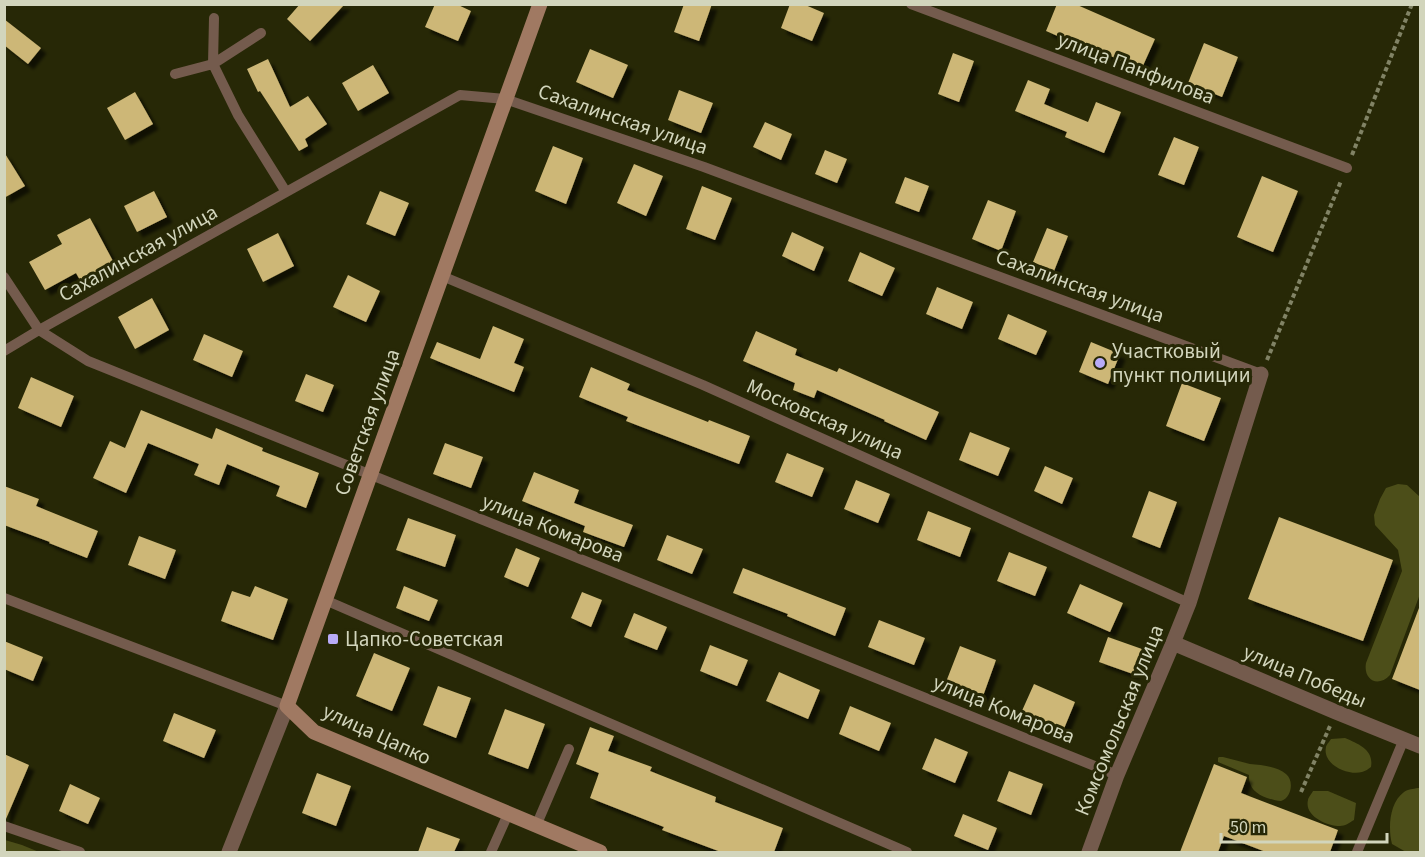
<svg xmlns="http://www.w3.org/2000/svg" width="1425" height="857" viewBox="0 0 1425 857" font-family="'Source Sans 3',sans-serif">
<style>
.green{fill:#4c4e19}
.building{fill:#cdb777;filter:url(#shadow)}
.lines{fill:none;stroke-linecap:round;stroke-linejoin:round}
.path{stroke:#818365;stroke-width:4;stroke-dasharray:4.5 3;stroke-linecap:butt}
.lane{stroke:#745b4d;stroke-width:10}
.street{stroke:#745b4d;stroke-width:15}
.secondary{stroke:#a07962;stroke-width:15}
.poi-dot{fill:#b8abf7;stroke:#272806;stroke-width:2}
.labels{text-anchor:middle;stroke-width:6;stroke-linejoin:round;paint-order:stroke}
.street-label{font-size:21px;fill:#d2d5bc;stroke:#272806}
.poi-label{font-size:21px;fill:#d2d5bc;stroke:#272806;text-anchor:start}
</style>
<defs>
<filter id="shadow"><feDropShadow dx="5.5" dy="5.5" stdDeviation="1.5" flood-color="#0009"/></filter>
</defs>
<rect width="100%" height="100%" fill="#272806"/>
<path class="green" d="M1398,484L1407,485L1420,497V594L1390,675C1378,688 1363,680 1366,663L1402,571L1398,550L1375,525L1374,515L1380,499L1386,488Z
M1345,738C1359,744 1374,750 1371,767C1368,769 1366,771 1362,772C1349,776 1322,765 1326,747C1326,745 1330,741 1331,739Z
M1219,757H1223C1232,759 1241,762 1250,764C1261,765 1277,766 1286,774C1294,780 1292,798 1281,801C1276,801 1271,799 1267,798C1256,794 1248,787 1249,775L1218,762V758Z
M1418,788H1420V852H1406L1392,844C1388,829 1389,803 1404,792C1408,789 1413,789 1418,788Z
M1313,791H1328L1356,803L1354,820C1349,823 1345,826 1340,826C1327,826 1304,816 1308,800C1308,798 1312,793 1313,791Z
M5,840L22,845L39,852H5Z"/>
<path class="building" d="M300,4H345L310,41L287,19Z
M435,4H456L471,11L458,41L425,27Z
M684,4H712L699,41L674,32Z
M790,4H803L824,13L812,41L781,28Z
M1057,4H1075L1155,39L1141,70L1076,40L1074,43L1046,31Z
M4,19L41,48L28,64L4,45Z
M1204,43L1238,57L1222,97L1188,83Z
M590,49L628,65L613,98L576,82Z
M953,53L974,61L959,102L938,94Z
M268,59L290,107L308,96L327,124L305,139L308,146L299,151L260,91L258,92L247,69Z
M373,65L389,93L358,111L342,83Z
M1028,80L1050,89L1044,104L1088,122L1096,102L1121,112L1104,153L1065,137L1067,132L1015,111Z
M679,90L713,103L701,133L668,120Z
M135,92L153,124L125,140L107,108Z
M765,122L792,134L781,160L753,147Z
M1174,137L1199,147L1184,185L1158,175Z
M553,146L583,158L566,204L535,191Z
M825,150L847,159L837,183L815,174Z
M4,152L25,186L4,198Z
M634,164L663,176L646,216L617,203Z
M1262,176L1298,191L1273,252L1237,237Z
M905,177L929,186L919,212L895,203Z
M702,186L732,198L715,240L686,229Z
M154,191L167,217L137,232L124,206Z
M380,191L409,203L395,236L366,224Z
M988,200L1016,211L1001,251L972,239Z
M90,218L114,263L80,280L76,273L45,290L29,262L62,244L57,235Z
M1047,228L1068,236L1054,271L1033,262Z
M792,232L824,247L814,271L782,256Z
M278,233L294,266L263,282L247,249Z
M860,252L895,268L882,296L848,281Z
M348,275L380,291L366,322L333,307Z
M937,287L973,302L962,329L926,314Z
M152,298L169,330L135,349L118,317Z
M1008,314L1047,331L1036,355L998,339Z
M493,326L524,339L514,363L524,367L514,392L430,358L437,342L480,359Z
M756,331L797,349L795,355L837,372L839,368L939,412L926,440L884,421L885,420L817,390L814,398L793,390L795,383L743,361Z
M204,334L243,351L232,377L193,360Z
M1091,342L1120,354L1108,384L1079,372Z
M591,367L630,384L627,390L708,422L709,420L750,436L739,464L626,421L628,417L579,397Z
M306,374L334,385L323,412L295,401Z
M31,377L74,396L61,427L18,408Z
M1182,383L1221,398L1204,441L1166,426Z
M141,410L212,439L216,428L263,448L262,451L319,473L306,508L276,496L280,486L227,464L219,485L194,475L199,464L148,443L126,493L93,478L110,441L125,448Z
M970,432L1010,448L998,476L959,460Z
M445,443L483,457L471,488L433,474Z
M787,453L824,468L812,497L775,482Z
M1045,466L1073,478L1062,504L1034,491Z
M534,472L579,490L574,503L633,525L624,547L583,532L585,526L522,501Z
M856,480L890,494L878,523L844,509Z
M4,486L39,499L36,506L98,531L87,558L49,543L50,542L4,525Z
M1149,491L1177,502L1160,548L1132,537Z
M928,511L971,528L960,557L917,540Z
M1279,517L1393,560L1363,641L1248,599Z
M408,518L456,535L445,567L396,550Z
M667,535L703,549L692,574L657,560Z
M139,536L176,550L165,579L128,565Z
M516,548L540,558L528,587L504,577Z
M1009,552L1047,567L1035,596L997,581Z
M743,568L846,608L835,636L787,616L788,614L733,593Z
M1080,584L1123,603L1110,632L1067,613Z
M255,586L288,599L273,640L221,621L232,591L250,597Z
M404,586L438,600L429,621L396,608Z
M582,592L602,600L591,627L571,618Z
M1419,608H1420V690L1392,679Z
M634,613L667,627L657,650L624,637Z
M879,620L925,638L914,665L868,647Z
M1108,637L1142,649L1133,674L1099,662Z
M4,641L43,657L33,681L4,669Z
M710,645L748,660L737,686L700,671Z
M960,646L996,660L983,696L946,682Z
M374,653L410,668L392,711L356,696Z
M779,672L820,690L808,719L766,701Z
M1034,684L1075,702L1063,731L1021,713Z
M438,686L471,698L456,738L423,725Z
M850,706L891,723L879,751L839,734Z
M505,709L545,724L528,769L488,754Z
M174,713L216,730L204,758L163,741Z
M590,727L614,736L608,751L652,767L650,771L716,797L715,802L783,828L774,852H721L662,830L664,827L590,798L599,773L576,764Z
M935,738L968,752L955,783L922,769Z
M4,754L29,765L6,819H4Z
M1214,764L1247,777L1241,793L1338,830L1330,852H1266L1224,836L1218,852H1180Z
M1009,771L1043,784L1031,815L997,801Z
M317,773L351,786L336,826L302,813Z
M70,784L100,798L88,824L59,811Z
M963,814L997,828L988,850L954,836Z
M427,827L460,839L454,852H418Z"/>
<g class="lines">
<path class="path" d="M1352,155L1412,4
M1267,360L1341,181
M1301,792L1330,726"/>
<path class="lane" d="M911,4L1347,168
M214,18L213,64L238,115L286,192
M175,74L213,64L261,33
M442,276L703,385L1189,603
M4,277L39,330L88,361L1117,775
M4,351L39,330L460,95L505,99L704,167L1261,374
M4,598L287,706
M325,600L907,852
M4,826L80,852
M536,826L569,749
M491,852L508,814
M1357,852L1404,739"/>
<path class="street" d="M1173,643L1336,712L1420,746
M229,852L287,706
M1089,852L1117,775L1173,643L1189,603L1261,374"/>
<path class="secondary" d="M540,4L287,706L314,732L600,852"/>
</g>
<g class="poi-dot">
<circle cx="1100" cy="363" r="6"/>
<rect x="327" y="633" width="12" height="12" rx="3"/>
</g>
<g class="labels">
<g class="street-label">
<text transform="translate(1136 68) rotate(21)" y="7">улица Панфилова</text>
<text transform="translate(623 119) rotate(19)" y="7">Сахалинская улица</text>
<text transform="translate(138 253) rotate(-29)" y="7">Сахалинская улица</text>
<text transform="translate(1080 286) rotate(20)" y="7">Сахалинская улица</text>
<text transform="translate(825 419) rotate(24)" y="7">Московская улица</text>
<text transform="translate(367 422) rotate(-70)" y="7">Советская улица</text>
<text transform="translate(553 528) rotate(22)" y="7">улица Комарова</text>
<text transform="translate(1305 676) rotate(23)" y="7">улица Победы</text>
<text transform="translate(1004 709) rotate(22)" y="7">улица Комарова</text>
<text transform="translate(1119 720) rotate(-68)" y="7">Комсомольская улица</text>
<text transform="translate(377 734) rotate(25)" y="7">улица Цапко</text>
</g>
<g class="poi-label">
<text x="1112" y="358">Участковый<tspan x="1112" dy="24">пункт полиции</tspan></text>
<text x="345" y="646">Цапко-Советская</text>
</g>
</g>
<rect width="1425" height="857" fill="none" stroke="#d2d5bc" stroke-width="12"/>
<path d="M1221 833v9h166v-9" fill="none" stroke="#d2d5bc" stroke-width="3"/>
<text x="1230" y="833" font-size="18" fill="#d2d5bc" stroke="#272806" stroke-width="4.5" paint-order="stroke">50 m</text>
</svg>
